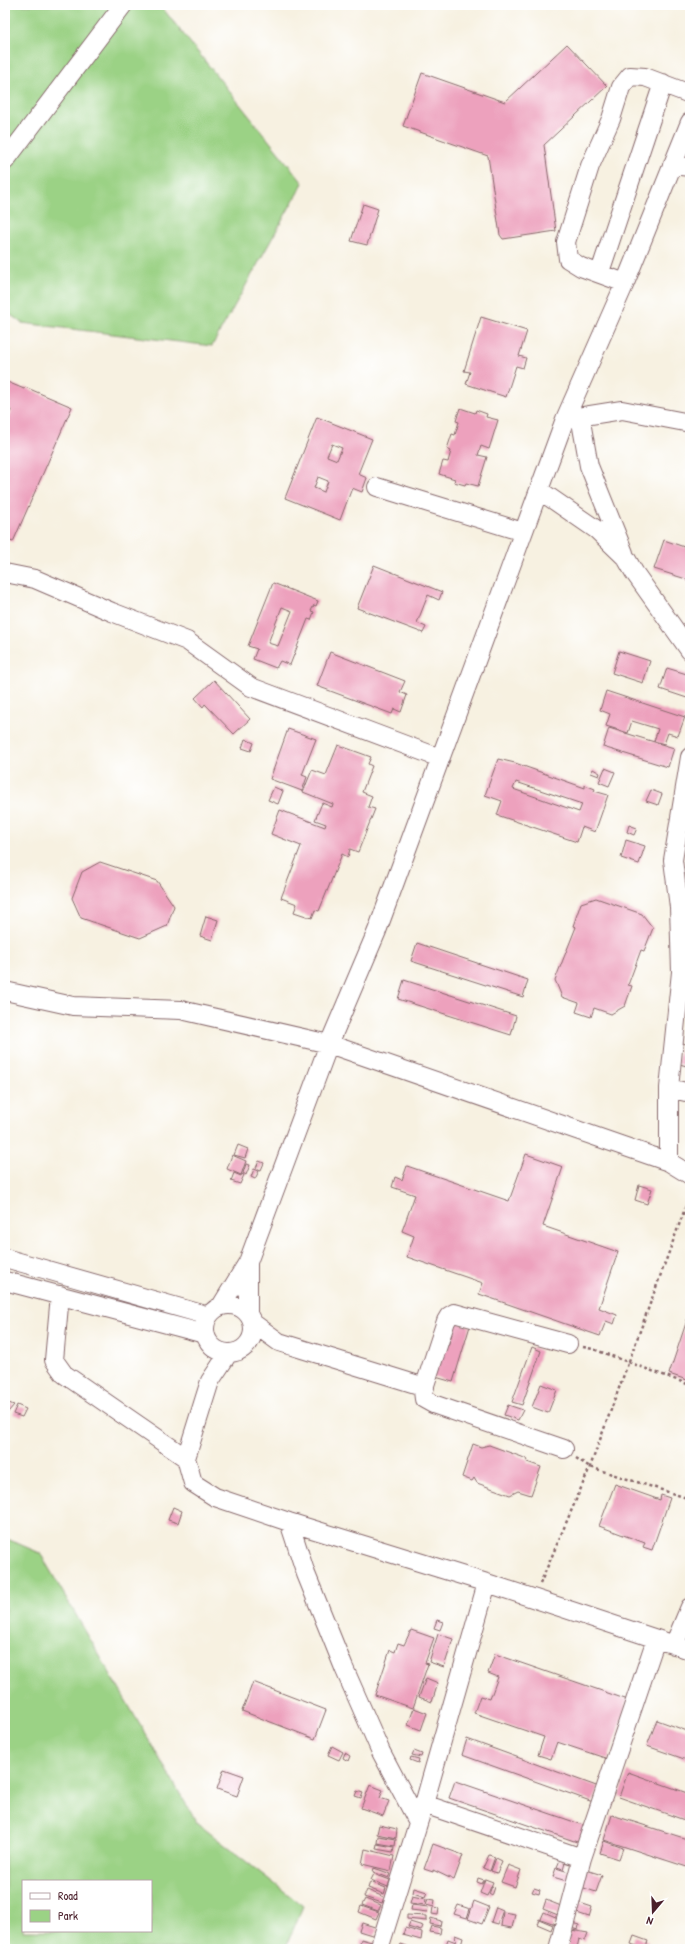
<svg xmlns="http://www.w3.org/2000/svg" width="695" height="1954" viewBox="0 0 695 1954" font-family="'Patrick Hand',sans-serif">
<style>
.green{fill:#9bd285;stroke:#727858;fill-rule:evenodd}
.building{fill:#eda1bd;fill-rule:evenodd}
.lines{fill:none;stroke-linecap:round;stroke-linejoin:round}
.minor-casing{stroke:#87686b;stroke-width:20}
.path{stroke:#87686b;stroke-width:2.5;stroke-dasharray:3 3;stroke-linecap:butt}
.minor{stroke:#fff;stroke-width:18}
</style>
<rect width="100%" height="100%" fill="#fff"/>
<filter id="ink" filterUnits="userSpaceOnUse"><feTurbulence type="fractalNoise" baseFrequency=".025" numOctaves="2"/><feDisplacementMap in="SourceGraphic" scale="8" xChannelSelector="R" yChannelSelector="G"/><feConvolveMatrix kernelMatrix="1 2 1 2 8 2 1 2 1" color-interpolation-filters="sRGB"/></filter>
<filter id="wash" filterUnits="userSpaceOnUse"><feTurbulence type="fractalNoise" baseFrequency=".012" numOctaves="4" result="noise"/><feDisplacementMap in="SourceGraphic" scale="16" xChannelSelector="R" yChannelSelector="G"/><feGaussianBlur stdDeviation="0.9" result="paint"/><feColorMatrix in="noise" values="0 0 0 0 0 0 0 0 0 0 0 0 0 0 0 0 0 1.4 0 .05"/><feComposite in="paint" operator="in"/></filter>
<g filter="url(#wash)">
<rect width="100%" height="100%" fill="#f7f1e1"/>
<path class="green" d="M5,5H160L303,183L212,346L22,323L5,311Z
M5,1538L40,1553L197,1823L303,1906L285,1949H5ZM23,1881H151V1931H23Z"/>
<g id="blocks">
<path class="building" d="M567,44L607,86L544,145L556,231L503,239L500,235L488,156L403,126L422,73L505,102Z
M363,204L378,209L367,245L351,241Z
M481,317L527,331L519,356L526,358L523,368L516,366L506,397L466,384L470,372L464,371Z
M5,381L24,389L25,387L72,407L13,542L5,539V424L11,410L5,407Z
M460,408L475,413L476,410L487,414L486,417L498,420L489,449L481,446L478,455L487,457L478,486L466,483L465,485L454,482L455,479L439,474L443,461L448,462L451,451L447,449L452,434L455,435L459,422L456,421Z
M317,417L372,439L358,474L367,478L362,492L352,488L340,520L285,498ZM332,444L342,448L337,460L327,456ZM318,477L328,481L324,492L314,488Z
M664,540L690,549V581L688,583L686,579L654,569Z
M374,565L442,592L439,600L428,595L417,623L426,627L423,633L357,608Z
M273,583L318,601L316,606L314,605L311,611L314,612L311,620L308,619L290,665L280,661L276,668L253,659L257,649L248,646ZM282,607L292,611L278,646L268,643Z
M619,651L650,661L643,683L612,673Z
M330,652L405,681L400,692L407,695L401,712L394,709L392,714L317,686Z
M667,668L690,675V699L660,689Z
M214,680L250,719L234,734L205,704L203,707L195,698Z
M606,691L685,717L678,736L668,733L664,744L654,741L658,729L632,721L628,733L606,726L610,714L600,710Z
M609,728L674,748L668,767L603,747Z
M288,729L316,739L302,775L307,777L302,791L270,779Z
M245,739L254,743L251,751L242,748Z
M338,745L371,757L368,764L372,766L362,792L372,796L368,807L375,809L358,852L350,849L348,857L342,854L319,911L315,910L312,918L294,912L297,904L281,898L301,846L271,834L280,810L325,827L326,824L315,820L322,803L332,807L333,804L303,792L312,770L326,775Z
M498,759L515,763L585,788V785L595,789L594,791L608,795L595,832L582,827L577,842L497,815L502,801L485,795ZM516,782L582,804L579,812L513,789Z
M605,768L615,772L609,786L599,782Z
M593,769L600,773L599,776L591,773Z
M274,787L283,791L278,804L268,800Z
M651,790L662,794L658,805L646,801Z
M629,825L637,828L634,835L627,832Z
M626,840L645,846L639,864L621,858Z
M100,862L157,881L174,906L167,926L140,938L81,918L72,898L82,872Z
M596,898L642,914L653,928L644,951L641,950L628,985L632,986L625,1006L611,1014L594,1008L591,1017L576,1012L579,1003L562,997L555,980L576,927L573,926L581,903Z
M206,916L218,920L212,940L200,936Z
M417,943L528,980L523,997L411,961Z
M404,980L516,1016L511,1035L398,999Z
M683,1043L690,1046V1067L676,1063Z
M238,1145L248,1149L245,1158L234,1155Z
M526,1154L563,1167L543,1226L618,1252L599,1308L617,1315L614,1324L606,1321L600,1336L479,1294L483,1283L407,1257L414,1236L402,1231L415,1195L392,1187L395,1177L402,1180L407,1166L509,1201Z
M232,1155L246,1161L241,1175L227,1169Z
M259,1161L264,1163L261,1170L256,1168Z
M246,1164L250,1165L246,1175L243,1173Z
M254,1169L259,1171L255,1179L251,1177Z
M234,1173L241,1176L242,1174L244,1175L240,1184L231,1181Z
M639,1185L652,1189L647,1204L635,1200Z
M690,1311V1381L669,1374Z
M449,1320L470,1326L453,1382L432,1376L442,1344L448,1346L452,1334L445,1332Z
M532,1347L541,1351L522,1405L512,1402Z
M541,1384L557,1390L548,1413L532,1407Z
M6,1402L14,1405L8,1412L5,1410Z
M17,1405L26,1409L22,1417L13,1414Z
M508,1405L523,1410L518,1420L504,1415Z
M473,1444L481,1447L489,1445L522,1457L528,1460L527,1462L541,1467L531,1495L518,1491L510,1495L477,1483L474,1478L472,1481L462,1477Z
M615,1484L660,1500L661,1495L670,1498L652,1550L643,1547L645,1543L599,1526Z
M173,1507L182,1511L178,1523L168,1520Z
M437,1620L443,1622L440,1630L434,1628Z
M411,1630L434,1638L425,1663L428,1664L413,1708L375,1695L390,1650L395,1652L398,1643L404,1645Z
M438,1634L453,1639L444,1667L429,1662Z
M495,1654L628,1700L608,1759L557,1742L551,1759L538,1755L544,1737L474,1713L480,1696L490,1699L498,1677L488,1673Z
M426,1678L438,1683L432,1702L419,1697Z
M253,1682L326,1710L315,1739L242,1711Z
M414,1708L427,1713L421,1730L408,1725Z
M657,1720L690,1732V1761L647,1746Z
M467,1739L599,1787L593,1802L462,1755Z
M332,1746L343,1752L339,1760L328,1755Z
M414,1751L422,1754L421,1757L412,1755Z
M345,1753L350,1756L348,1761L343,1758Z
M411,1757L419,1759L418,1763L410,1760Z
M224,1769L244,1776L237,1796L217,1789Z
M628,1772L690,1794V1822L619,1797Z
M455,1781L586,1826L580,1843L449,1798Z
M370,1785L383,1790L380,1798L389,1801L383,1816L361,1808Z
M357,1791L363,1793L361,1798L355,1796Z
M612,1815L690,1840V1868L604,1840Z
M379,1825L397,1829L396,1838L377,1834Z
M378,1836L396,1839L395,1846L377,1843Z
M604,1841L623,1848L619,1859L600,1853Z
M377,1844L394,1847L393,1852L376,1849Z
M433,1844L463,1855L454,1880L433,1870V1872L424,1869Z
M365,1849L394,1856L391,1871L362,1864Z
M489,1855L495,1857L490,1871L483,1868Z
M496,1858L502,1861L497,1873L491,1871Z
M560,1860L565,1862L563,1869L557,1867Z
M508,1865L521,1870L515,1887L501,1882Z
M374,1868L391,1874L389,1878L373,1872Z
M556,1868L572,1873L570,1882L553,1877Z
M586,1870L602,1875L596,1892L581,1887Z
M374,1874L390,1880L388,1887L371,1880Z
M478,1878L484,1880L482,1884L477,1882Z
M485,1879L493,1882L487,1896L480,1893Z
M370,1882L386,1888L384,1894L368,1888Z
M492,1886L495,1887L492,1896L489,1894Z
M414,1888L427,1892L425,1897L413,1893Z
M534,1888L540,1890L539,1894L532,1892Z
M367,1890L384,1897L382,1903L364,1897Z
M412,1896L426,1899L425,1905L410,1903Z
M365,1899L381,1905L378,1911L362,1905Z
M428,1899L435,1900L434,1906L426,1904Z
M546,1900L561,1906L558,1915L543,1909Z
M474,1901L489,1907L482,1924L468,1919Z
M577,1902L592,1907L589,1917L574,1912Z
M412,1905L428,1907L427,1912L411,1910Z
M458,1905L470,1909L467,1918L454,1914Z
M361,1906L379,1912L376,1919L359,1912Z
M433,1907L439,1908L438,1915L432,1914Z
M496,1907L503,1910L498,1924L491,1922Z
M503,1912L515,1914L512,1928L501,1926Z
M544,1912L558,1918L555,1924L541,1919Z
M407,1915L426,1916V1921L407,1919Z
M431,1918L441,1921L440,1926L430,1924Z
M539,1919L553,1925L551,1930L537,1924Z
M410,1922L423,1926L421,1931L408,1927Z
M362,1923L378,1928L375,1936L359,1931Z
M572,1923L579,1925L578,1930L571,1928Z
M432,1926L441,1928L440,1934L430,1932Z
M405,1928L422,1933L421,1940L403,1935Z
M571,1930L588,1933L585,1941L579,1939L577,1948L567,1946Z
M455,1935L463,1938L460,1949L446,1945L448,1939L456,1942Z
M634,1936L648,1941L645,1949L631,1944Z
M361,1939L375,1943L373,1948L360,1944Z
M401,1944L415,1949H399Z"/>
</g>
</g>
<g filter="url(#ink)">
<use href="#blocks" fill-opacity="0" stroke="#87686b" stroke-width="1"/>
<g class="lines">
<g class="minor-casing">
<path id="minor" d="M690,122L625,283L565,419L622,410L690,423
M5,161L123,5
M672,165L690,167
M600,272L663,83
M625,283L581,267L568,259L566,242L590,166L611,119L621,87L630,76L645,77L690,94
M580,416L589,466L624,553
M377,487L523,532
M539,490L597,530L626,558L634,572L690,651
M5,573L35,579L112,612L187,641L251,687L440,758
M5,991L73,1006L181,1010L329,1044L669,1162L690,1175
M669,1088L681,972L679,907L673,860L690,757
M669,1162V1088L690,1093
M5,1258L209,1316
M5,1281L205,1334
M60,1295L54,1360L64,1374L186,1458
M205 1329a24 24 0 1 1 48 0a24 24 0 1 1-48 0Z
M221,1306L248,1262L329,1044L377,931L565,419
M248,1313V1263
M253,1323L279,1342L425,1387
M228,1354L210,1381L186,1458L193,1483L215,1497L289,1522L487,1583L690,1650
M564,1449L433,1404L424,1399L423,1391L446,1321L449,1316L454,1313L568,1344
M289,1522L306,1574L344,1668L381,1752L418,1822
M674,1645L690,1607
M424,1804L582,1858
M379,1949L424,1804L487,1583
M558,1949L582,1858L656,1639"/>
</g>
<path class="path" d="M583,1347L593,1349L690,1385
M576,1458L590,1467L690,1499
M540,1584L590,1467L690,1195"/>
<use href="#minor" class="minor"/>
</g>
</g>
<rect width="695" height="1954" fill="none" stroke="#fff" stroke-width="20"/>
<rect x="22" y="1880" width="130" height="52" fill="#ffffff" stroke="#b7a5aa"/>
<rect x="30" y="1893" width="20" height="6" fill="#ffffff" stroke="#b7a5aa"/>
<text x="58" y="1900" font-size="12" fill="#4a1f2b">Road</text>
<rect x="30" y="1910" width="20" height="12" fill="#9bd285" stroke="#b7a5aa"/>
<text x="58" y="1920" font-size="12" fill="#4a1f2b">Park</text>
<g transform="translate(653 1912) rotate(199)" stroke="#ffffff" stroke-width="3" paint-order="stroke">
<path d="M0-3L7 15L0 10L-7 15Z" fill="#4a1f2b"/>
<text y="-6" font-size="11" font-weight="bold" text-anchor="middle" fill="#4a1f2b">N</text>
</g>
</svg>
